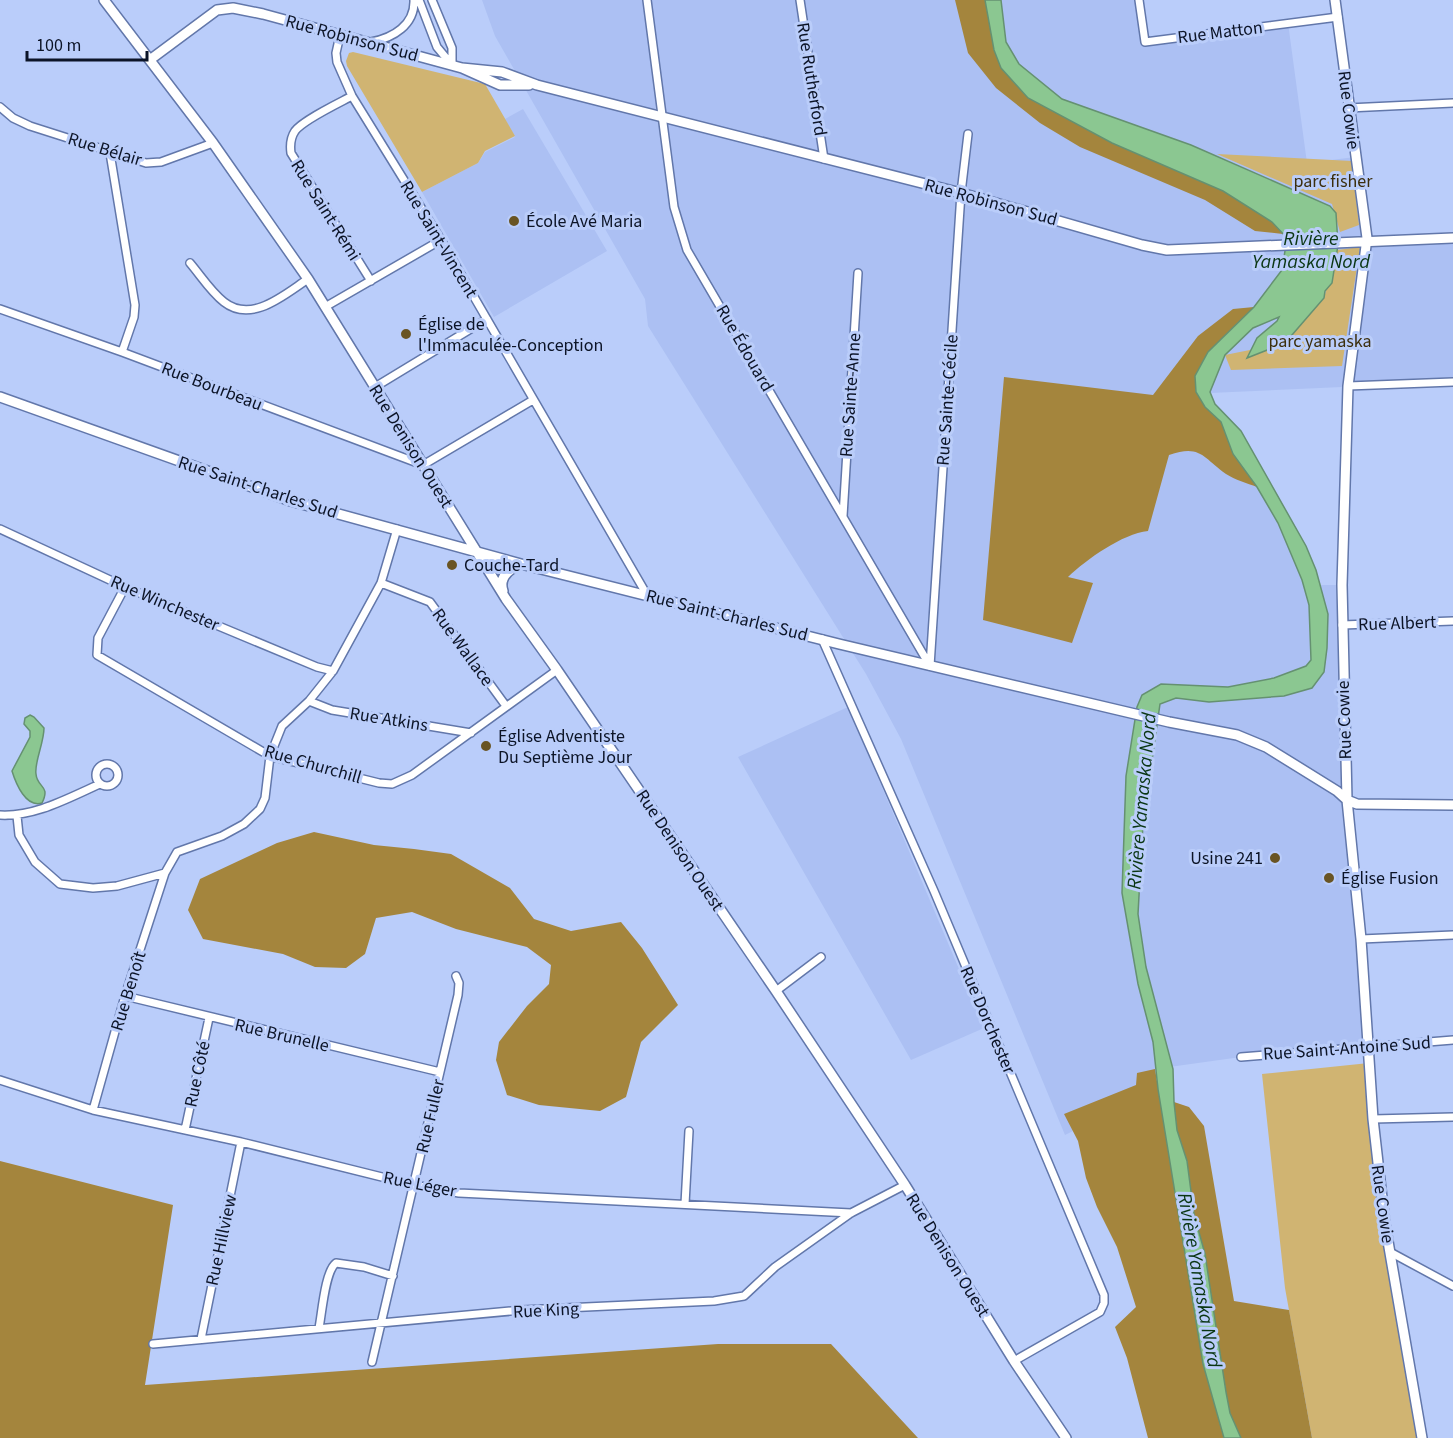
<svg xmlns="http://www.w3.org/2000/svg" width="1453" height="1438" viewBox="0 0 1453 1438" font-family="'Source Sans 3',sans-serif">
<style>
.built{fill:#acc0f3}
.green{fill:#d0b472}
.forest{fill:#a4853d}
.water{fill:#8bc791;stroke:#659171;stroke-width:1.5}
.lines{fill:none;stroke-linecap:round;stroke-linejoin:round}
.street-casing{stroke:#6277aa;stroke-width:10}
.secondary-casing{stroke:#6277aa;stroke-width:12}
.street{stroke:#fff;stroke-width:7}
.secondary{stroke:#fff;stroke-width:9}
.poi-dot{fill:#695423;stroke:#bacdfa;stroke-width:2}
.labels{text-anchor:middle;stroke-width:6;stroke-linejoin:round;paint-order:stroke}
.street-label{font-size:18px;fill:#0c1427;stroke:#bacdfa}
.park-label{font-size:18px;fill:#3b2e0d;stroke:#bacdfa}
.poi-label{font-size:18px;fill:#0c1427;stroke:#bacdfa;text-anchor:start}
.water-label{font-size:20px;font-style:italic;fill:#0a3613;stroke:#bacdfa}
</style>
<rect width="100%" height="100%" fill="#bacdfa"/>
<path class="built" d="M482,0H1139L1145,41L1288,23L1307,163L1355,157L1366,241L1453,238V382L1210,393L1215,404L1241,431L1306,546L1321,585H1342L1346,746L1368,1046L1241,1057L1155,1069L1158,1089L1065,1135L901,739L866,674L648,326L645,299L495,36Z
M523,109L607,251L494,317L422,192L478,163L485,152L515,137L505,119Z
M848,707L984,1028L911,1060L738,757Z"/>
<path class="green" d="M353,52L485,84L515,136L485,151L478,163L422,192L347,66L346,61L349,53Z
M1217,154L1352,161L1359,225L1340,232L1332,204Z
M1360,247L1342,366L1231,370L1225,355L1285,343L1324,298L1337,250Z
M1369,1063L1373,1119L1422,1438H1312L1285,1288L1262,1074Z"/>
<path class="forest" d="M955,0H985L994,50L1001,68L1028,98L1112,143L1223,191L1272,222L1283,234L1255,231L1205,200L1080,147L1040,123L996,88L968,53Z
M1254,307L1208,352L1195,376L1196,392L1205,407L1221,422L1233,454L1257,487C1247,483 1235,480 1226,474C1203,458 1201,444 1169,455L1148,531C1122,534 1087,559 1068,577L1093,583L1072,643L983,620L1004,377L1153,395L1198,336L1233,309Z
M314,832L374,845L414,849L451,854L510,888L534,919L571,931L621,922L642,948L678,1005L641,1042L626,1097L600,1111L539,1105L507,1095L496,1060L499,1042L527,1006L549,984L551,965L527,947L456,929L412,912L376,918L365,954L346,968L315,967L283,954L203,939L188,910L200,879L277,843Z
M1155,1069L1203,1364L1224,1438H1148L1127,1358L1115,1327L1136,1307L1117,1247L1097,1207L1086,1178L1078,1141L1064,1114L1136,1085L1137,1073Z
M1174,1102L1189,1107L1204,1126L1234,1301L1289,1310L1312,1438H1241L1230,1413L1226,1392L1205,1254L1194,1214L1187,1161L1177,1130Z
M0,1161L173,1205L145,1385L718,1344H831L918,1438H0Z"/>
<path class="water" d="M985,0H1001L1006,42L1019,64L1062,99L1191,145L1330,206L1336,213L1338,245L1332,283L1325,291L1324,298L1285,343L1247,358L1257,338L1277,321L1279,317L1253,328L1225,355L1210,392L1215,404L1241,431L1306,546L1316,570L1328,614L1327,648L1324,672L1312,688L1284,696L1209,702L1176,698L1160,704L1143,824L1138,914L1146,967L1173,1069L1174,1102L1177,1130L1187,1161L1194,1214L1205,1254L1226,1392L1230,1413L1241,1438H1224L1203,1364L1158,1089L1153,1042L1138,984L1122,893L1126,776L1137,707L1142,695L1161,684L1228,687L1274,678L1306,666L1311,660L1309,605L1302,580L1278,523L1257,487L1233,454L1221,422L1205,407L1196,392L1195,376L1208,352L1254,307L1282,270L1287,238L1272,222L1223,191L1112,143L1028,98L1001,68L994,50Z
M30,715L34,717L44,728C44,743 34,763 36,774C37,788 51,785 42,803C26,808 16,784 12,771L30,737V731L24,724L25,718Z"/>
<g class="lines">
<g class="street-casing">
<path id="street" d="M419,0L437,47L452,65
M432,0L452,48V65
M647,0L674,207L687,250L930,666
M800,0L824,159
M1139,0L1145,42L1338,17
M340,35L336,53L337,62L352,96L441,240L647,595
M371,42C393,38 415,25 414,0
M352,96C339,103 303,120 295,131C291,137 290,146 291,153L371,281
M0,107L13,118L30,126L146,163L161,162L213,143
M1348,108L1453,103
M110,153L135,305L134,317L122,352
M190,263C201,276 211,292 224,302C252,324 285,294 308,279
M325,307L441,240
M0,309L122,352L423,465L533,400
M1348,386L1453,382
M375,387L487,319
M843,516L858,273
M0,529L125,587L317,667L333,671
M381,583L430,602L506,706
M125,587L98,638L97,655L270,756L379,783L392,784L412,775L557,670
M1342,625L1453,621
M822,639L934,891L1104,1295V1303L1100,1312L1014,1361
M930,666L961,193L968,134
M309,701L332,710L471,733
M96 775a11 11 0 1 1 22 0a11 11 0 1 1-22 0Z
M0,815C35,817 68,798 100,784
M17,816L19,835L35,862L60,884L93,888L117,886L165,873L177,852L222,836L244,824L260,809L265,798L270,756L282,726L309,701L333,671L381,583L397,529
M1361,939L1453,935
M776,991L821,957
M125,996L440,1072
M1241,1057L1453,1040
M0,1080L93,1110L241,1142L414,1185L459,1193L851,1213
M93,1110L125,996L165,873
M1373,1119L1453,1117
M185,1130L209,1018
M685,1204L689,1131
M1390,1252L1453,1286
M319,1328C322,1313 325,1271 336,1263L364,1267L393,1276
M201,1339L241,1142
M153,1344L522,1310L714,1301L744,1296L775,1267L851,1213L905,1185
M372,1362L458,995L459,983L456,976"/>
</g>
<g class="secondary-casing">
<path id="secondary" d="M104,0L213,143L308,279L506,599L557,670L776,991L905,1185L1014,1361L1066,1438
M1335,0L1367,238L1348,386L1342,585L1347,800L1361,939L1373,1119L1385,1224L1422,1438
M151,59L217,10L233,8L263,14L462,68L500,85H529
M462,68L502,72L537,85L961,193L1142,245L1167,250L1453,238
M0,397L291,501L521,564L839,644L1169,722L1237,735L1266,747L1337,791L1347,800L1357,804L1453,805
M503,591C498,577 509,569 521,564"/>
</g>
<use href="#street" class="street"/>
<use href="#secondary" class="secondary"/>
</g>
<g class="poi-dot">
<circle cx="514" cy="221" r="6"/>
<circle cx="406" cy="334" r="6"/>
<circle cx="452" cy="565" r="6"/>
<circle cx="486" cy="746" r="6"/>
<circle cx="1275" cy="858" r="6"/>
<circle cx="1329" cy="878" r="6"/>
</g>
<g class="labels">
<g class="street-label">
<text transform="translate(1220 32) rotate(-7)" y="6">Rue Matton</text>
<text transform="translate(352 38) rotate(15)" y="6">Rue Robinson Sud</text>
<text transform="translate(812 79) rotate(81)" y="6">Rue Rutherford</text>
<text transform="translate(1349 110) rotate(83)" y="6">Rue Cowie</text>
<text transform="translate(105 149) rotate(17)" y="6">Rue Bélair</text>
<text transform="translate(991 202) rotate(15)" y="6">Rue Robinson Sud</text>
<text transform="translate(326 210) rotate(58)" y="6">Rue Saint-Rémi</text>
<text transform="translate(439 239) rotate(59)" y="6">Rue Saint-Vincent</text>
<text transform="translate(745 348) rotate(60)" y="6">Rue Édouard</text>
<text transform="translate(212 386) rotate(21)" y="6">Rue Bourbeau</text>
<text transform="translate(850 395) rotate(-86)" y="6">Rue Sainte-Anne</text>
<text transform="translate(947 400) rotate(-86)" y="6">Rue Sainte-Cécile</text>
<text transform="translate(411 446) rotate(58)" y="6">Rue Denison Ouest</text>
<text transform="translate(258 487) rotate(18)" y="6">Rue Saint-Charles Sud</text>
<text transform="translate(165 603) rotate(23)" y="6">Rue Winchester</text>
<text transform="translate(727 615) rotate(14)" y="6">Rue Saint-Charles Sud</text>
<text transform="translate(1397 623) rotate(-2)" y="6">Rue Albert</text>
<text transform="translate(463 647) rotate(54)" y="6">Rue Wallace</text>
<text transform="translate(389 719) rotate(9)" y="6">Rue Atkins</text>
<text transform="translate(1344 720) rotate(-92)" y="6">Rue Cowie</text>
<text transform="translate(313 764) rotate(16)" y="6">Rue Churchill</text>
<text transform="translate(680 850) rotate(56)" y="6">Rue Denison Ouest</text>
<text transform="translate(128 991) rotate(-73)" y="6">Rue Benoît</text>
<text transform="translate(988 1020) rotate(67)" y="6">Rue Dorchester</text>
<text transform="translate(282 1035) rotate(13)" y="6">Rue Brunelle</text>
<text transform="translate(1347 1048) rotate(-4)" y="6">Rue Saint-Antoine Sud</text>
<text transform="translate(197 1074) rotate(-78)" y="6">Rue Côté</text>
<text transform="translate(430 1116) rotate(-77)" y="6">Rue Fuller</text>
<text transform="translate(420 1184) rotate(11)" y="6">Rue Léger</text>
<text transform="translate(1383 1204) rotate(82)" y="6">Rue Cowie</text>
<text transform="translate(221 1240) rotate(-78)" y="6">Rue Hillview</text>
<text transform="translate(948 1255) rotate(58)" y="6">Rue Denison Ouest</text>
<text transform="translate(546 1310) rotate(-3)" y="6">Rue King</text>
</g>
<g class="park-label">
<text x="1333" y="187">parc fisher</text>
<text x="1320" y="347">parc yamaska</text>
</g>
<g class="poi-label">
<text x="526" y="227">École Avé Maria</text>
<text x="418" y="330">Église de<tspan x="418" dy="21">l'Immaculée-Conception</tspan></text>
<text x="464" y="571">Couche-Tard</text>
<text x="498" y="742">Église Adventiste<tspan x="498" dy="21">Du Septième Jour</tspan></text>
<text x="1263" y="864" text-anchor="end">Usine 241</text>
<text x="1341" y="884">Église Fusion</text>
</g>
<g class="water-label">
<text x="1311" y="245">Rivière<tspan x="1311" dy="23">Yamaska Nord</tspan></text>
<text transform="translate(1141 801) rotate(-85)" y="7">Rivière Yamaska Nord</text>
<text transform="translate(1200 1280) rotate(80)" y="7">Rivière Yamaska Nord</text>
</g>
</g>
<path d="M27 51v9h120v-9" fill="none" stroke="#0c1427" stroke-width="3"/>
<text x="36" y="51" font-size="18" fill="#0c1427" stroke="#bacdfa" stroke-width="4.5" paint-order="stroke">100 m</text>
</svg>
